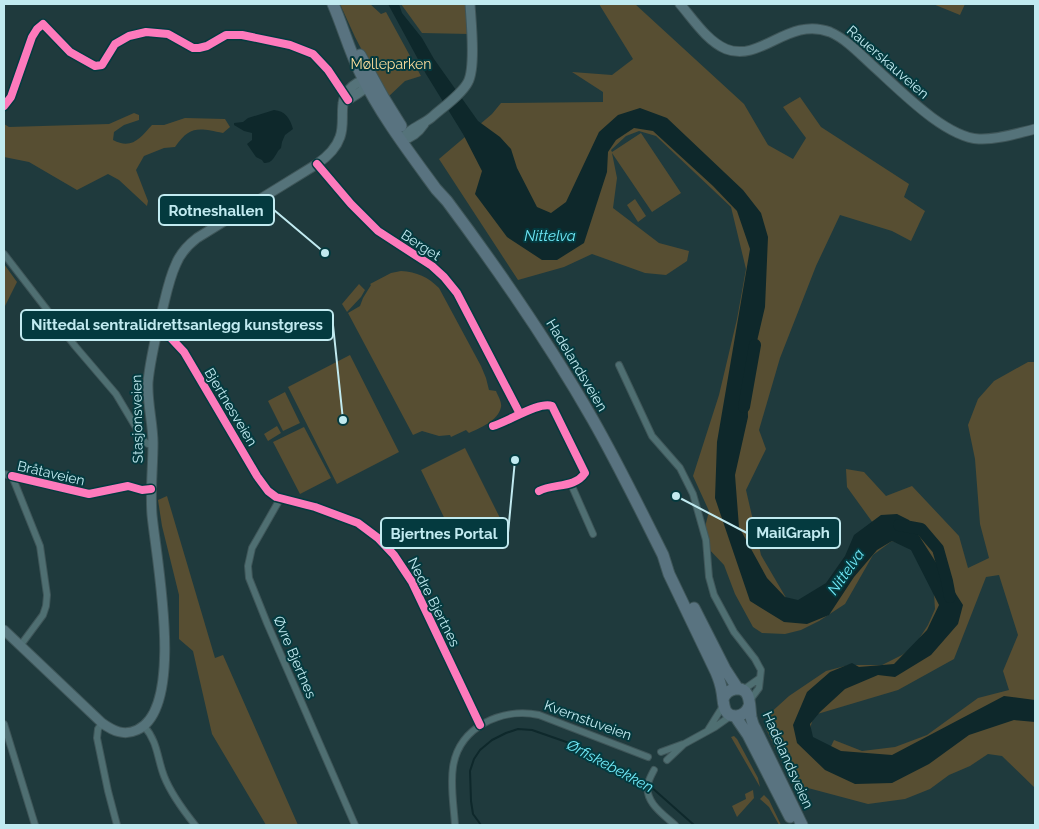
<svg xmlns="http://www.w3.org/2000/svg" width="1039" height="829" viewBox="0 0 1039 829" font-family="Raleway,sans-serif">
<style>
.green{fill:#574e32;fill-rule:evenodd}
.water{fill:#0e282b}
.lines{fill:none;stroke-linecap:round;stroke-linejoin:round}
.stream{stroke:#0e282b;stroke-width:2}
.river{stroke:#0e282b;stroke-width:12}
.street-casing{stroke:#3f5659;stroke-width:8}
.secondary-casing{stroke:#3f5659;stroke-width:11}
.highway-casing{stroke:#3f5659;stroke-width:13}
.street{stroke:#4f6f72;stroke-width:6}
.secondary{stroke:#55737a;stroke-width:9}
.highway{stroke:#597380;stroke-width:11}
.cycleway-casing{stroke:#043a3f;stroke-width:11}
.cycleway{stroke:#fd7abc;stroke-width:8}
.labels{text-anchor:middle;stroke-width:4;stroke-linejoin:round;paint-order:stroke}
.street-label{font-size:14px;fill:#c1eaf0;stroke:#043a3f}
.park-label{font-size:14px;fill:#fcde9d;stroke:#043a3f}
.water-label{font-size:15px;font-style:italic;fill:#6fe8f7;stroke:#043a3f}
.leader{fill:none;stroke:#c1eaf0;stroke-width:2}
.callout-dot{fill:#c1eaf0;stroke:#043a3f;stroke-width:2}
.callout{fill:#043a3f;stroke:#c1eaf0;stroke-width:2}
.callout-label{font-size:15px;text-anchor:middle;font-weight:bold;fill:#c1eaf0}
</style>
<rect width="100%" height="100%" fill="#1f3a3d"/>
<path class="green" d="M340,4H370L381,14L386,12L421,76L405,81L387,98L355,37Z
M401,4H469L470,34L422,33Z
M599,4H635L744,104L768,145L793,159L806,138L783,107L800,97L821,127L909,184L904,197L925,211L911,241L892,231L840,215L816,266L780,358L759,430L766,449L746,490L761,555L792,608L826,600L873,523L847,487L846,469L864,472L886,496L912,486L959,536L968,568L989,558L980,524L975,459L968,425L978,399L994,381L1028,362H1035V788L1002,756L988,754L970,766L949,775L930,789L905,799L868,804L793,784L766,729L767,716L789,696L826,671L849,665H882L902,655L915,645L928,625L935,609L934,593L915,549L892,541L873,555L845,604L819,621L801,630L785,634L762,633L753,627L735,594L724,565L706,546V523L709,511L693,476L719,395L737,319L746,269L731,207L656,136L639,131L626,136L611,150L612,152L641,133L681,193L652,212L612,153L617,178L613,208L659,243L689,251L687,261L666,275L645,273L592,254L564,267L518,280L439,159L492,114L501,103L603,102V92L572,72L612,75L633,59ZM999,575L1018,635L1003,671L1009,690L978,698L927,735L895,747L862,751L834,740L825,759L806,742L814,715L898,690L954,659L986,577Z
M933,4H965L960,15Z
M134,113L139,115V120L124,125L114,132L113,140C132,150 140,138 152,125H164L185,118L225,119L230,127L223,133C199,128 190,125 175,147L164,148L144,156L136,170L148,201L147,206L119,180L108,174L77,190L29,162L4,157V124L9,127L109,124Z
M635,199L646,216L638,222L627,205Z
M4,264L17,282L4,308Z
M401,271C417,272 428,277 439,288L481,366L486,378L489,390L496,391C498,396 502,402 501,407C498,421 480,428 469,433L466,430L451,437L450,435L439,436L422,431L413,435L348,313L360,306L363,298L371,285L370,284L391,273Z
M359,284L365,290L361,297L347,312L342,304Z
M350,355L399,452L337,484L288,387Z
M285,392L300,423L283,431L268,401Z
M277,426L281,433L268,441L264,434Z
M304,427L331,478L300,494L273,442Z
M465,448L501,520L456,542L421,470Z
M167,496L215,658L223,655L298,825H266L212,734L193,651L179,639V595L162,526L158,500Z
M734,736L737,739L758,778L760,787L731,737Z
M753,790L754,798L737,817L732,806L746,799L745,794Z
M764,795L769,800L781,825H779L769,807L760,799Z"/>
<path class="water" d="M388,4H399L402,13L422,38L434,59L478,121L500,137L511,149L517,168L537,207L551,213L566,202L599,132L618,115L640,108L667,118L743,190L761,213L768,237L765,307L747,384L748,417L735,475L739,527L767,578L785,597L798,600L826,583L845,556L854,535L881,515L897,514L909,520L963,605L958,624L931,655L895,677L878,675L845,689L820,712L810,724L813,737L841,751L892,755L1004,696L1035,700V722L1014,720L969,735L929,764L892,783L855,784L825,770L797,743L793,725L807,692L830,672L852,663L859,667L894,664L927,630L939,605L911,550L892,541L877,550L854,577L829,615L807,624L784,622L750,601L715,498L717,442L750,249L737,211L713,186L653,131L634,128L616,140L608,152L607,172L584,243L557,260H542L507,237L475,194L482,171L463,134L426,74Z
M274,110C285,111 290,118 293,129L285,135L282,142L281,148C274,154 275,163 264,163L262,160L256,157L247,144L252,140V133L244,131L234,125V123L243,122L248,118Z"/>
<g class="lines">
<path class="stream" d="M650,786L694,825
M481,825L473,814L471,801L470,771L474,759L480,750L492,740L506,733L518,729L532,730L575,745L605,766L624,776L645,784"/>
<path class="river" d="M744,407L755,345
M899,525L921,529L938,549L947,581L950,597"/>
<g class="street-casing">
<path id="street" d="M4,106L11,97L32,37L37,29L43,24L70,52L95,66L102,65L115,44L129,36L146,32L168,34L193,48H199L207,46L226,35H242L290,45L313,54L328,70L346,98
M317,164L351,204L378,231L432,266L444,277L457,293L520,414L547,405L552,406L585,473C574,489 554,483 539,491
M4,254L75,346L116,394L144,441L148,444H153
M157,333L170,337L184,352L257,476L268,491L276,497L315,507L358,523L378,538L394,555L412,582L480,725
M619,365L652,436L680,468L693,494L706,540L709,577L714,595L734,632L755,659L761,670L759,688L750,700
M4,474L12,476L40,546L47,595L46,606L43,615L20,646
M571,484L593,534
M280,499L252,548L248,566L249,578L267,623L355,825
M743,690L760,678
M102,723L98,729L97,738L108,791L117,825
M4,724L35,825
M144,726C158,742 157,758 164,776C171,794 183,810 195,825
M708,730L723,706
M661,752L683,744
M667,760L684,744L715,727L732,715
M654,770C652,774 649,779 648,784C644,802 664,815 675,825
M455,825C454,807 450,786 453,767C459,727 502,707 539,715L648,757"/>
</g>
<g class="secondary-casing">
<path id="secondary" d="M680,4C693,19 707,41 726,49C761,63 788,16 830,32C846,39 859,53 872,65C898,88 944,137 979,139C997,140 1018,133 1035,129
M343,103C352,97 364,91 372,82
M402,140C409,128 421,126 432,117C442,108 462,94 468,82C476,67 471,21 470,4
M402,140C412,138 418,133 424,124
M4,630L102,723C113,731 124,736 137,730C186,708 156,558 152,515C150,491 153,467 153,443C153,423 147,403 148,382C150,361 155,340 160,319C165,301 168,281 176,264C180,254 188,245 197,238L317,164C327,157 336,149 340,137C347,118 334,97 357,83C361,81 363,80 368,80"/>
</g>
<g class="highway-casing">
<path id="highway" d="M333,4C343,27 349,50 360,72C380,114 409,152 436,189L447,201C500,272 549,343 593,420C618,464 640,509 663,555L669,574L716,672C719,679 721,685 722,692C724,702 722,717 737,716C743,715 747,712 749,706
M360,55L383,97L401,126
M694,608L725,669L738,689
M723,699C725,694 728,690 735,689C752,687 749,706 751,717C752,721 753,725 755,728L802,825
M735,716L748,735L790,817"/>
</g>
<use href="#street" class="street"/>
<use href="#secondary" class="secondary"/>
<use href="#highway" class="highway"/>
<g class="cycleway-casing">
<path id="cycleway" d="M4,106L11,97L32,37L37,29L43,24L70,52L95,66L102,65L115,44L129,36L146,32L168,34L193,48H199L207,46L226,35H242L290,45L313,54L328,70L348,100
M317,164L351,204L378,231L432,266L444,277L457,293L520,414
M157,333L170,337L184,352L257,476L268,491L276,497L315,507L358,523L378,538L394,555L412,582L480,725
M493,426C508,422 539,401 552,406L585,473C574,489 554,483 539,491
M12,476L89,494L128,486L142,490L151,489"/>
</g>
<use href="#cycleway" class="cycleway"/>
</g>
<g class="labels">
<g class="street-label">
<text transform="translate(888 62) rotate(41)" y="5">Rauerskauveien</text>
<text transform="translate(421 245) rotate(33)" y="5">Berget</text>
<text transform="translate(577 365) rotate(59)" y="5">Hadelandsveien</text>
<text transform="translate(231 407) rotate(59)" y="5">Bjertnesveien</text>
<text transform="translate(137 419) rotate(-91)" y="5">Stasjonsveien</text>
<text transform="translate(51 473) rotate(13)" y="5">Bråtaveien</text>
<text transform="translate(434 602) rotate(63)" y="5">Nedre Bjertnes</text>
<text transform="translate(295 657) rotate(67)" y="5">Øvre Bjertnes</text>
<text transform="translate(588 720) rotate(20)" y="5">Kvernstuveien</text>
<text transform="translate(788 760) rotate(66)" y="5">Hadelandsveien</text>
</g>
<g class="park-label">
<text x="391" y="69">Mølleparken</text>
</g>
<g class="water-label">
<text x="550" y="241">Nittelva</text>
<text transform="translate(846 572) rotate(-55)" y="5">Nittelva</text>
<text transform="translate(610 766) rotate(28)" y="5">Ørfiskebekken</text>
</g>
</g>
<path class="leader" d="M325 253L274 210M343 420L333 325M676 496L747 533M515 460L508 533"/>
<g class="callout-dot">
<circle cx="325" cy="253" r="5"/>
<circle cx="343" cy="420" r="5"/>
<circle cx="676" cy="496" r="5"/>
<circle cx="515" cy="460" r="5"/>
</g>
<g class="callout">
<rect x="159" y="195" width="115" height="30" rx="5"/>
<rect x="21" y="310" width="312" height="30" rx="5"/>
<rect x="747" y="518" width="93" height="30" rx="5"/>
<rect x="381" y="518" width="127" height="30" rx="5"/>
</g>
<g class="callout-label">
<text x="216" y="216">Rotneshallen</text>
<text x="177" y="330">Nittedal sentralidrettsanlegg kunstgress</text>
<text x="793" y="538">MailGraph</text>
<text x="444" y="539">Bjertnes Portal</text>
</g>
<rect width="1039" height="829" fill="none" stroke="#c1eaf0" stroke-width="10"/>
</svg>
